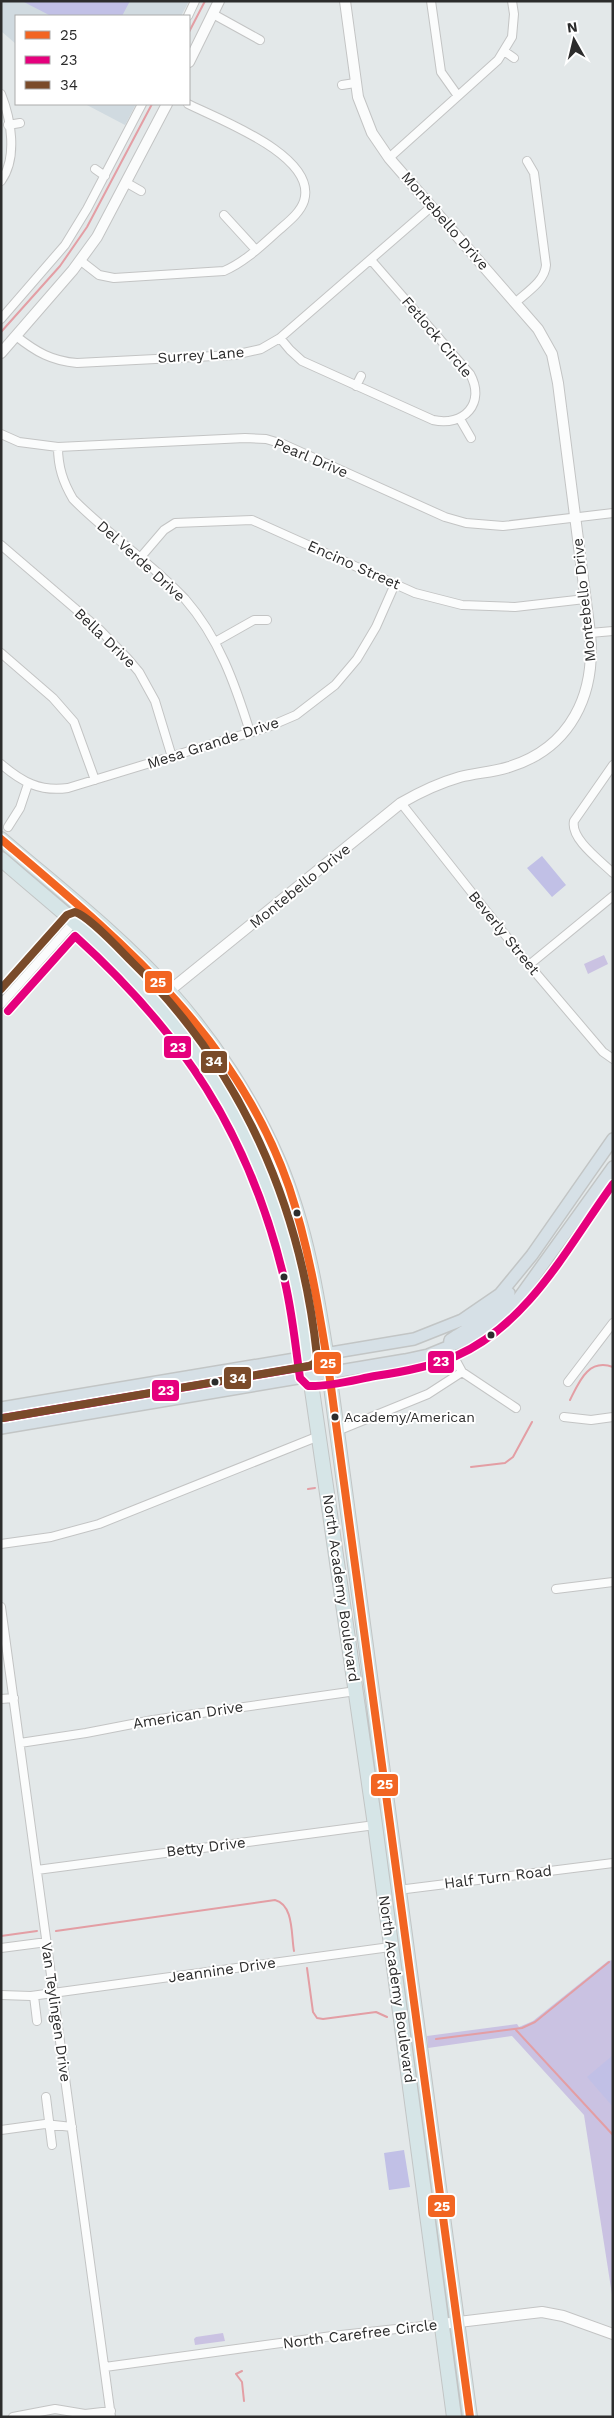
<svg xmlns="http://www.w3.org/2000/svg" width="614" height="2418" viewBox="0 0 614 2418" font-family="'Work Sans',sans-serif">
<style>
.education{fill:#d0dae0}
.green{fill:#cac2e2}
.pitch{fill:#c1c0e6}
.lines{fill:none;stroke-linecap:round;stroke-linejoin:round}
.stream{stroke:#e39ea4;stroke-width:2}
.street-casing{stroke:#c3c4c4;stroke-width:10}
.secondary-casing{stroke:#c3c4c4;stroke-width:12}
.primary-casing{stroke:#c2c5c5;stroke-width:14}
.highway-casing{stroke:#c2c5c5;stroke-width:16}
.street{stroke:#fbfcfc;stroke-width:8}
.secondary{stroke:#fbfcfc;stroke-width:10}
.primary{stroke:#d6e0e6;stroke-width:11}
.highway{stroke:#d6e5e7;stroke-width:14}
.bus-1-casing{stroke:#fff;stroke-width:11}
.bus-2-casing{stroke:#fff;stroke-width:11}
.bus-3-casing{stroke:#fff;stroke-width:11}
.bus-1{stroke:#f26522;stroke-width:8}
.bus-2{stroke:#e5007d;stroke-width:8}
.bus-3{stroke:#7a4b2a;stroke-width:8}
.bus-dot{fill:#2c2c2c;stroke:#fff;stroke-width:2}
.labels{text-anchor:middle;stroke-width:4;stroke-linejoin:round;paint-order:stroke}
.bus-label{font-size:14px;fill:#2c2c2c;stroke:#fff;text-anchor:start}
.street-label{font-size:15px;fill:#2c2c2c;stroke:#fff}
.line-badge{stroke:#fff;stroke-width:2}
.badge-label{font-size:14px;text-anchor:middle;font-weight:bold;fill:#fff}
</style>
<rect width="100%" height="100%" fill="#e3e8e9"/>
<path class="education" d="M1,1H189L181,16H16V44L1,31Z
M85,104H136L125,125Z"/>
<path class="green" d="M604,955L608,964L588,974L584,964Z
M613,1960V2301L584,2115L512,2036L428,2048L427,2036L517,2024L519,2027L533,2021L608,1961Z
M223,2333L225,2341L195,2345L194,2339L196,2337Z"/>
<path class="pitch" d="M22,1H130L122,16H51Z
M542,856L566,885L552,897L527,868Z
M613,2055V2107L587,2077Z
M404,2150L410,2187L389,2190L384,2153Z"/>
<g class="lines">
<path class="stream" d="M189,32L205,1
M1,332L60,266L87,227L152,104
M570,1400C579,1382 588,1358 613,1367
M471,1467L505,1463L513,1457L532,1422
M308,1489L315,1488
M56,1931L275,1900C294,1905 291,1935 294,1951
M1,1936L37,1931
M307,1968L313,2012L317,2018L323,2019L376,2012L387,2017
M516,2030L613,2135
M436,2039L522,2028L535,2022L609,1962
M242,2371L236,2374L242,2382L244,2401"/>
<g class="street-casing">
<path id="street" d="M431,1L441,72L458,96
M213,14L260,40
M188,16L195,1
M504,51L514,58
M342,85L355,83
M1,94C11,119 18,158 1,181
M8,125L20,123
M389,158L498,60L512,37L514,14L512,1
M95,169L105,176
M127,183L141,191
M224,215L256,250
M81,261L99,275L114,278L224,271C245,262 262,245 279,230C288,222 300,213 304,201C318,156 218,119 188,104
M516,302C527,292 545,281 546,265L534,173L527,161
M1,319L65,245L87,209L142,104
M16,336C36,352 52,361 77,363L234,355L261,349L280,338L431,207
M280,338L290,350L302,361L433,420C464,427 486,403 470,374L371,260
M356,386L361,376
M460,419L471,438
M1,434L19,442L58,447L245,438L266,439L283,444L445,517L466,523L503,526L613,513
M58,447C58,467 63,482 73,499C108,535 151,562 185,599C219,638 235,684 250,732
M1,545L99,629L128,659L139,672L155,701L172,757
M140,558L164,530L175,523L252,520L415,593L462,605L515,607L585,599
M590,633L613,631
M215,642L254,620H267
M1,653L53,698L74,722L95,780
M1,764C22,782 40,792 68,788L268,727L296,715L335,685L357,659L376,627L395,584
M613,765L574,821C570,839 601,861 613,873
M401,803L529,965L603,1052L613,1059
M8,827L20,808L28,784
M529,965L613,896
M1,1004L74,922
M449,1348L462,1372L516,1408
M568,1382L613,1323
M564,1417L591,1420L613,1417
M337,1431L428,1394L462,1372
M1,1544L51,1537L99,1524L319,1436
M556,1589L613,1582
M1,1607L111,2417
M1,1699L14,1698
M20,1743L86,1733L153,1720L356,1691
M37,1870L375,1825
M398,1890L613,1863
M1,1948L47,1942
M1,1995L31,1996L390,1947
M34,1996L37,2021
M46,2097L52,2145
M1,2130L45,2124L72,2127
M105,2367L332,2336L442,2324
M13,2417L55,2409L85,2414L111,2411"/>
</g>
<g class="secondary-casing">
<path id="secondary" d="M189,62L219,1
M1,353L73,270L97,237L167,104
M169,991L401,803C420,792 439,783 460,777C476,773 493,772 509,767C571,748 596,694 590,633L558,383L552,354L538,329L389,158L372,133L358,97L345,1
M442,2324L542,2312L563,2316L613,2334"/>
</g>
<g class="primary-casing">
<path id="primary" d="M449,1348L450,1340L456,1336C469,1328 505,1308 509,1293
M1,1408L414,1339L462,1320L500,1294L532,1255L613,1139
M1,1428L405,1360L428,1355L467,1339L498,1319L516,1302L613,1167"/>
</g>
<g class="highway-casing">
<path id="highway" d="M1,839C58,888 119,935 169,991C213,1040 252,1100 278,1160C307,1228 318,1300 329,1372L470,2417
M1,859C49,901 99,940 142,986C228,1076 274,1179 299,1300L375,1825L454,2417"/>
</g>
<use href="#street" class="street"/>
<use href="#secondary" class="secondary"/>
<use href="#primary" class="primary"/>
<use href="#highway" class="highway"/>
<g class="bus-1-casing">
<path id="bus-1" d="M1,839C120,940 236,1034 289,1187C309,1247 319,1310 329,1372L470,2417"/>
</g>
<g class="bus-2-casing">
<path id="bus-2" d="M8,1011L75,936C183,1034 248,1132 283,1274C292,1308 295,1344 300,1378L308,1386C329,1387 354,1380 375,1376C403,1372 430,1367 456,1356C529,1324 568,1246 613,1184
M3,1418L328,1363"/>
</g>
<g class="bus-3-casing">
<path id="bus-3" d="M1,989L67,915L75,912C90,917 120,950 132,962C241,1068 301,1205 317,1356L315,1363L309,1366L3,1418"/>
</g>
<use href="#bus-1" class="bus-1"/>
<use href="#bus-2" class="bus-2"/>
<use href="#bus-3" class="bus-3"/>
</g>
<g class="bus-dot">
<circle cx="297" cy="1213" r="4.5"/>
<circle cx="284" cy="1277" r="4.5"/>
<circle cx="491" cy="1335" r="4.5"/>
<circle cx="215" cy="1382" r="4.5"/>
<circle cx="335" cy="1417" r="4.5"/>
</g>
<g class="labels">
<g class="bus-label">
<text x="344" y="1422">Academy/American</text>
</g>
<g class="street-label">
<text transform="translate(445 221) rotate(49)" y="5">Montebello Drive</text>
<text transform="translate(437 337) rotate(50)" y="5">Fetlock Circle</text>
<text transform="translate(201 355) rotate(-4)" y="5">Surrey Lane</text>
<text transform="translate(311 458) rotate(23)" y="5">Pearl Drive</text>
<text transform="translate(141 561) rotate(42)" y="5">Del Verde Drive</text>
<text transform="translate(354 565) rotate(24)" y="5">Encino Street</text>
<text transform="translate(584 600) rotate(-96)" y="5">Montebello Drive</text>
<text transform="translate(105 638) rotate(44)" y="5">Bella Drive</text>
<text transform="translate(213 743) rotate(-18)" y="5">Mesa Grande Drive</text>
<text transform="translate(300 886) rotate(-39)" y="5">Montebello Drive</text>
<text transform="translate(504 933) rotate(51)" y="5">Beverly Street</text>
<text transform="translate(341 1588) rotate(82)" y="5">North Academy Boulevard</text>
<text transform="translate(188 1715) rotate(-9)" y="5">American Drive</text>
<text transform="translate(206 1847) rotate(-7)" y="5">Betty Drive</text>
<text transform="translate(498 1877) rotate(-7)" y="5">Half Turn Road</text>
<text transform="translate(222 1970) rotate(-8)" y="5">Jeannine Drive</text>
<text transform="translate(397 1989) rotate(82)" y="5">North Academy Boulevard</text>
<text transform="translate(56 2012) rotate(82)" y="5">Van Teylingen Drive</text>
<text transform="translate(360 2334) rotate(-7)" y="5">North Carefree Circle</text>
</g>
</g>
<g class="line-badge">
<rect x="144" y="970" width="29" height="24" rx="5" fill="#f26522"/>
<rect x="163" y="1035" width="29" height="24" rx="5" fill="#e5007d"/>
<rect x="200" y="1050" width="28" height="24" rx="5" fill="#7a4b2a"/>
<rect x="427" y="1350" width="28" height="24" rx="5" fill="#e5007d"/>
<rect x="313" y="1351" width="29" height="24" rx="5" fill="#f26522"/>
<rect x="223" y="1366" width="29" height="24" rx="5" fill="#7a4b2a"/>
<rect x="151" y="1379" width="29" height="23" rx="5" fill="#e5007d"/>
<rect x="370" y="1773" width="29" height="24" rx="5" fill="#f26522"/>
<rect x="427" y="2194" width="29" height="24" rx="5" fill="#f26522"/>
</g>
<g class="badge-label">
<text x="158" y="987">25</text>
<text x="178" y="1052">23</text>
<text x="214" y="1066">34</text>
<text x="441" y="1366">23</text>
<text x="328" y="1368">25</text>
<text x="238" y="1383">34</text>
<text x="166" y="1395">23</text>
<text x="385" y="1789">25</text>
<text x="442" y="2211">25</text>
</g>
<rect width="614" height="2418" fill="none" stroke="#2c2c2c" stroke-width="5"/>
<rect x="15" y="15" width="175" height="90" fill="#ffffff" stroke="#ababab"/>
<rect x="25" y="31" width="25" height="8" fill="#f26522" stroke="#ababab"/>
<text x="60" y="40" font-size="15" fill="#2c2c2c">25</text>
<rect x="25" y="56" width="25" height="8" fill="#e5007d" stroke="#ababab"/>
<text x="60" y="65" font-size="15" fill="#2c2c2c">23</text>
<rect x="25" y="81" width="25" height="8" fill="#7a4b2a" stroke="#ababab"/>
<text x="60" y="90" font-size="15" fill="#2c2c2c">34</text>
<g transform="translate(574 40) rotate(352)" stroke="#ffffff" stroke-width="4" paint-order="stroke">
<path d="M0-4L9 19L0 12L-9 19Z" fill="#2c2c2c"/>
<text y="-8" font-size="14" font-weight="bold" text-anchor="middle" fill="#2c2c2c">N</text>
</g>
</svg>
